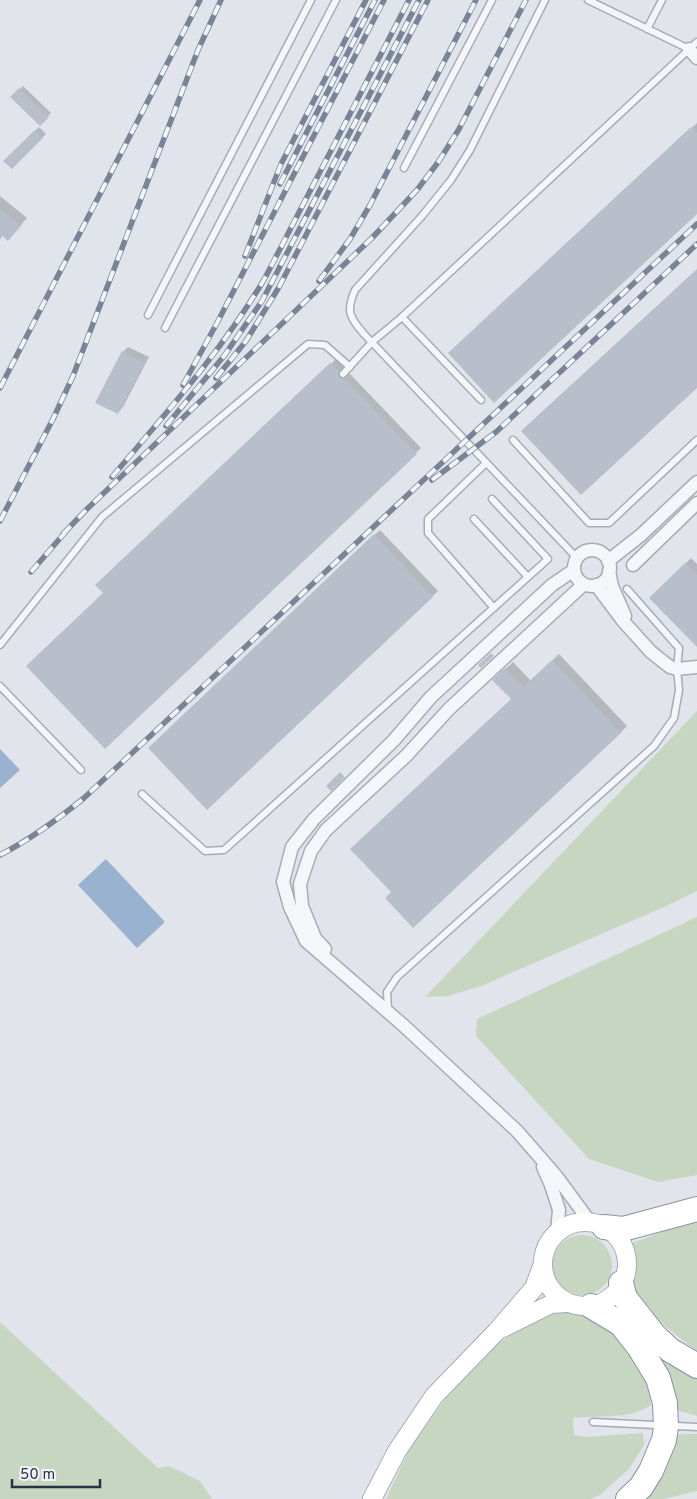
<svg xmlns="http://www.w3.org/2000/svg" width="697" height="1499" viewBox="0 0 697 1499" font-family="Overpass,sans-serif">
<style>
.green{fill:#c7d6c1}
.water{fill:#99b2cf}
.shadow{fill:#0003}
.building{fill:#b8beca}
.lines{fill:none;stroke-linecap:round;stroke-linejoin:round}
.lane-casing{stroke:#a5acb6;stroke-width:9}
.street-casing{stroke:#a5acb6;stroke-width:15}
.secondary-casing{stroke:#a5acb6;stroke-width:20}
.highway-casing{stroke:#8792a4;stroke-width:26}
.lane{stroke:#f5f6f9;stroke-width:6}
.street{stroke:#f5f6f9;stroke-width:12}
.secondary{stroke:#fff;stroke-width:18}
.highway{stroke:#fff;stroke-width:24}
.rail-casing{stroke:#798497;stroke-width:5.5}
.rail{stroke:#f1f4f8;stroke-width:4;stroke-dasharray:11;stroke-linecap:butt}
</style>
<rect width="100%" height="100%" fill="#e1e5eb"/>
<path class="green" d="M697,711V891L664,907L481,986L448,996L425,997Z
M697,917V1175L658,1182L589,1159L476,1036L477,1019Z
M697,1219V1352L649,1313L631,1288L636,1258L632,1243Z
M552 1265a30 30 0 1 1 60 0a30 30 0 1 1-60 0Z
M558,1312L580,1313L599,1318L618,1333L647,1380L651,1405C630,1420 597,1415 573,1418L574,1435L588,1437L643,1433L644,1445L629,1469L600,1495L591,1499H386L411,1446L457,1383L489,1349L523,1328Z
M0,1322L158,1468L169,1466L200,1481L212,1499H0Z
M636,1327L697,1377V1416L673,1409Z
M687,1434H697V1491L664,1499H635L670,1435Z"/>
<path class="water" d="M0,749L20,770L0,788Z
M106,859L165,922L137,948L78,885Z"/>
<path class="shadow" d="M23,86L51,113L40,124L12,97Z
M697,123V213L455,348Z
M39,127L46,134L12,168L5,161Z
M0,196L27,218L15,232L3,235L0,239Z
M128,347L149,357L123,407L118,413L123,352Z
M336,359L343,367L344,372L350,374L421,448L105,747L104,593L97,585Z
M380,530L438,591L207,809L150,748Z
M691,558L697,564V646L651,598Z
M559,654L627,726L620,733L393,892L512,699L494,680L513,662L531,681Z"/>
<path class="building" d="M19,88L49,117L40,126L10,97Z
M691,127L697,133V214L494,403L448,353Z
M35,130L43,138L12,169L3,161Z
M0,209L21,226L8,241L0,234Z
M697,269V388L581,495L521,431Z
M122,351L144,363L118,414L95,403Z
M330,363L339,372V377L345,379L417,454L105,749L26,666L103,593L95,585Z
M374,534L433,597L207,810L148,748Z
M685,563L697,575V647L649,598Z
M491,653L494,656L481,668L478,665Z
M552,660L621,733L413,928L385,898L391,892L350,849L511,699L492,680L505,668L523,687Z
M340,772L345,777L331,791L326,786Z"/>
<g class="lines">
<g class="lane-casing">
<path id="lane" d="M545,0L470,150L451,180L422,216L355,290C346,311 349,317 364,334L577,558
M588,0L689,49
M647,29L662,0
M404,168L492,0
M148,315L311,0
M402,317L481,400
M165,328L336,0
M343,374L372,342L402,317L697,42
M513,440L589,523H609L697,440
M486,463L428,519V533L494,608
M474,519L528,577
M0,645L102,517L308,344L325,345L350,367
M0,686L81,770
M142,794L205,851L224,850L548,559L492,499
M388,1009L387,992L397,977L654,746L674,718L679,690L677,669L679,648L627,589
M593,1422L697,1427"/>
</g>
<g class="street-casing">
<path id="street" d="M689,49L697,58
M574 568a18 18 0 1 1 36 0a18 18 0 1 1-36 0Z
M608,561L641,535L697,482
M633,565L697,503
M574,570L552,585L431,697L394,740L314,819L292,847L283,882L290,907L306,941L403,1025L517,1131L557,1177L590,1222
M609,571L612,586L625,616
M596,585L623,621L651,652L670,667L677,669L697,667
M325,949L315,938L302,906L300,884L311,851L326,830L406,756L449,709L584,584
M543,1167L551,1185L559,1210L557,1232"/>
</g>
<g class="secondary-casing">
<path id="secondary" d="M543 1264a42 42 0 1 1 84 0a42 42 0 1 1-84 0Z
M503,1328L551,1304L567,1303
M372,1499L397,1451L434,1396L496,1332L534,1288L543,1264"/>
</g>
<g class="highway-casing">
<path id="highway" d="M604,1227L623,1229L697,1209
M621,1283L625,1298L654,1335L670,1350L697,1366
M591,1306L621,1324L639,1347L658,1378L665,1403L666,1427L664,1440L651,1471L641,1487L628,1499"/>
</g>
<use href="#lane" class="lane"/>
<use href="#street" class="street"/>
<use href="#secondary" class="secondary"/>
<use href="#highway" class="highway"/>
<g class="rail-casing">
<path id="rail" d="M280,184L375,0
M245,256L281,164L366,0
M319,281L350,239L370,205L476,0
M216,378L246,341L279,287L428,0
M183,385L217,323L384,0
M0,388L200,0
M166,426L224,356L262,301L419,0
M112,477C166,413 222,351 265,278L409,0
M432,480L496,432L697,244
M0,521L53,419L73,376L198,50L221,0
M63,534L87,509L372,238L417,190L439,161L459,129L526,0
M31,572L68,529
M0,855C31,839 57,820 84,798L697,224"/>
</g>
<use href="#rail" class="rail"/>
</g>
<path d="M12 1479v8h88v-8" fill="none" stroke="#273245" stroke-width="2.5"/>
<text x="20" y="1479" font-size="15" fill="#273245" stroke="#f1f4f8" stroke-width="4" paint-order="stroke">50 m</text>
</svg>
